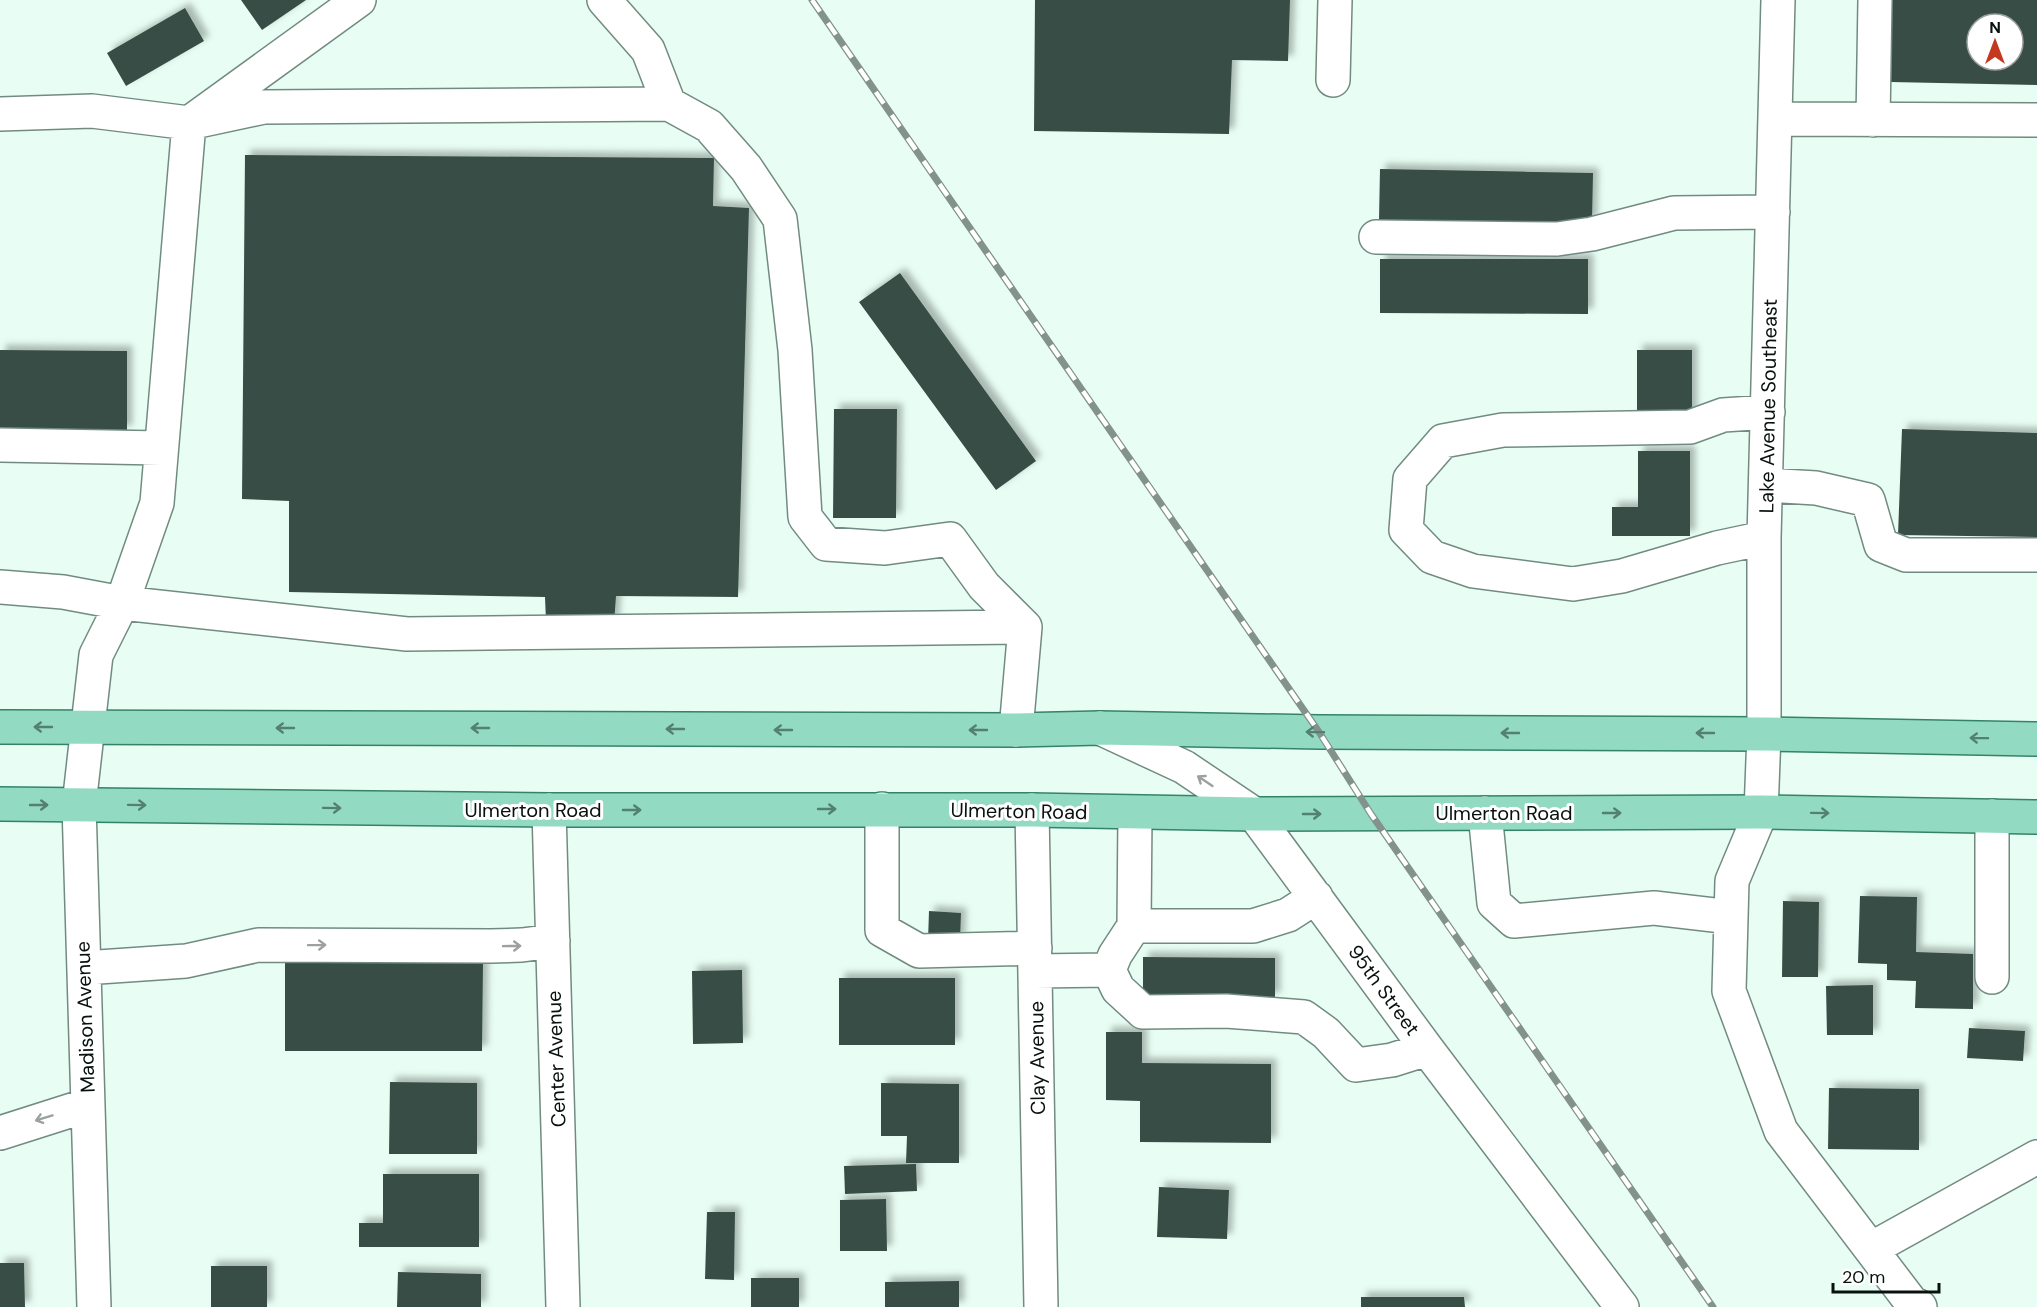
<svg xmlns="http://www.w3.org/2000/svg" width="2037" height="1307" viewBox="0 0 2037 1307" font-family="'DM Sans',sans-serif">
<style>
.building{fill:#374e45;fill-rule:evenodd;filter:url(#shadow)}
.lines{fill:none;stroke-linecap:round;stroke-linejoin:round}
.minor-casing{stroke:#728b80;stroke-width:36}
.major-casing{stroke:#348368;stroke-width:36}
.minor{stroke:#fff;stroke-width:33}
.major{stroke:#93dac2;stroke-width:33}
.rail-casing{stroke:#83938c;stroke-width:7}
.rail{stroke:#fff;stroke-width:4.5;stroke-dasharray:14;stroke-linecap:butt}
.oneway{stroke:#548071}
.oneway2{stroke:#9ca09e}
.labels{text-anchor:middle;stroke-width:6;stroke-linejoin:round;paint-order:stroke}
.street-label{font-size:20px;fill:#08110d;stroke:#fff}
</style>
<defs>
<filter id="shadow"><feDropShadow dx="5.5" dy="-5.5" stdDeviation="3" flood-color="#0004"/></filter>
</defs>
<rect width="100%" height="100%" fill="#e8fef4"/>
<path class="building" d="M241,0H306L262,30Z
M1035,0H1290L1288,61L1232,60L1229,134L1034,131Z
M1892,0H2037V85L1891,82ZM1977,24H2013V60H1977Z
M185,8L204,41L126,86L107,53Z
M245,155L714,158L713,206L749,208L738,597L616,596L614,624L546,621L545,597L289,592V501L242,499Z
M1380,169L1593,173L1592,223L1379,220Z
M1380,259H1588V314L1380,313Z
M900,273L1036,461L996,490L859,302Z
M0,350L127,351V431L0,430Z
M1637,350H1692V418H1637Z
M834,409H897L896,518H833Z
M1902,429L2037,433V537L1898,535Z
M1638,451H1690V536H1612V507H1638Z
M1860,896L1917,897L1916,952L1973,954V1009L1915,1008L1916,981L1887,980V964L1858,963Z
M1783,901L1819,902L1818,977H1782Z
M929,911L961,913L960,942L928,941Z
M1143,957L1275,958V998H1143Z
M285,962L483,963L482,1051H285Z
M742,970L743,1043L693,1044L692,971Z
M839,978H955V1045H839Z
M1873,985V1035H1827L1826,986Z
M1969,1028L2025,1031L2023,1061L1967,1058Z
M1106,1032H1142V1063L1271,1064V1143L1140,1142V1101L1106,1100Z
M390,1082L477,1083V1154H389Z
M881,1083L959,1084V1163H906L907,1136H881Z
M1829,1088L1919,1089V1150L1828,1149Z
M916,1164L917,1191L845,1194L844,1166Z
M383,1174H479V1247H359V1223H383Z
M1159,1187L1229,1190L1227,1239L1157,1237Z
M886,1199L887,1251H840V1200Z
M707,1212H735L734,1280L705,1279Z
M0,1263H24L25,1307H0Z
M211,1266H267V1307H211Z
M398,1272L481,1274V1307H397Z
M751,1278H799V1307H751Z
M959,1281V1307H885V1282Z
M1361,1297H1464L1465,1307H1361Z"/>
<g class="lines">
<g class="minor-casing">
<path id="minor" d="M604,0L648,50L669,104
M1778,0L1764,538V734L1761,812L1732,881L1729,991L1781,1131L1911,1302L1920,1307
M1333,80L1335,0
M0,114L92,111L189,123L359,0
M1775,119L2037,120
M1873,120L1875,0
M1376,237L1557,239L1592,234L1674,213L1773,212
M0,445L161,448
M1766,485L1816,488L1868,500L1881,545L1906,555H2037
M1764,538L1717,548L1622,576L1573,584L1473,571L1432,557L1406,530L1410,479L1443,441L1503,430L1690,427L1723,415L1768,412
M0,587L63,592L122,603L407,634L1025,627L1016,730
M1100,728L1184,767L1254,814L1427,1049L1622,1307
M882,809V930L919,951L1035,948
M549,810L563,1307
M1032,810L1041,1307
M1485,813L1494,903L1514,921L1654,908L1731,917
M1992,816V977
M1134,926H1253L1288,915L1316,897
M84,968L186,961L258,945L491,946L522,945L553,941
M1109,970L1118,989L1143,1012L1226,1011L1304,1017L1326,1033L1356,1065L1392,1060L1427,1049
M1035,971L1109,970L1115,955L1134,926L1135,813
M0,1133L88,1105
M1871,1249L2037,1157
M94,1307L79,805L96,655L122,603L157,503L189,123L264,107L669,104L709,126L746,168L780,219L795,350L805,517L826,544L885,548L950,539L984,586L1025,627"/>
</g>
<g class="major-casing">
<path id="major" d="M0,727L1016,730L1100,728L1319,732L1764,734L2037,739
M0,804L549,810H1032L1254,814L1761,812L2037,817"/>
</g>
<use href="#minor" class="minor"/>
<use href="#major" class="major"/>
<g class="rail-casing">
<path id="rail" d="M812,0L1319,732L1371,814L1713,1307"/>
</g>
<use href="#rail" class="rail"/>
</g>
<defs><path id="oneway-shaft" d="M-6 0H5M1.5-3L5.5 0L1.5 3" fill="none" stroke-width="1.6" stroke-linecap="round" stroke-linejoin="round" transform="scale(1.5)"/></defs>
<g class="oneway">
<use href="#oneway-shaft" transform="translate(43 727) rotate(-180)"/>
<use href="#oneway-shaft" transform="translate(285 728) rotate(-180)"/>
<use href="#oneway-shaft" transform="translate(480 728) rotate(-180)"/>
<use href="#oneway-shaft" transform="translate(675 729) rotate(-180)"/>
<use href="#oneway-shaft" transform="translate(783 730) rotate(-180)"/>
<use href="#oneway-shaft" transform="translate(978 730) rotate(-180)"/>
<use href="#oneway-shaft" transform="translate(1315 732) rotate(-179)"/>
<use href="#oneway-shaft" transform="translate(1510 733) rotate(-180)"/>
<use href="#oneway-shaft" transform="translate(1705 733) rotate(-180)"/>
<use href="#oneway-shaft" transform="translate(1979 738) rotate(-179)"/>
<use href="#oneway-shaft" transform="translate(39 805)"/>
<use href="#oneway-shaft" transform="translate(137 805) rotate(1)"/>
<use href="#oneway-shaft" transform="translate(332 808) rotate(1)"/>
<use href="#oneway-shaft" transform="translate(827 809)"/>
<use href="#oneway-shaft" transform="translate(632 810)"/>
<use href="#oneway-shaft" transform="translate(1612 813)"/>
<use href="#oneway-shaft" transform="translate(1820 813) rotate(1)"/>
<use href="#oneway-shaft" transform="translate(1312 814)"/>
</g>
<g class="oneway2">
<use href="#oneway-shaft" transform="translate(1205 781) rotate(-146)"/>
<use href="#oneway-shaft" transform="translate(317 945) rotate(-1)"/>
<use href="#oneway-shaft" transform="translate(512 946) rotate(-1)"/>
<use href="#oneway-shaft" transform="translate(44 1118) rotate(163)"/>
</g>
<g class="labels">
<g class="street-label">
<text transform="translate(1768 406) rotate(-89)" y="7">Lake Avenue Southeast</text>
<text x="533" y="817">Ulmerton Road</text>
<text transform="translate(1019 811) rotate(1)" y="7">Ulmerton Road</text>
<text x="1504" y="820">Ulmerton Road</text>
<text transform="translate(1384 990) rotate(54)" y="7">95th Street</text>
<text transform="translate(85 1017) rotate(-92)" y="7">Madison Avenue</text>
<text transform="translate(1037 1058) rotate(-91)" y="7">Clay Avenue</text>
<text transform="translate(556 1059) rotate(-92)" y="7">Center Avenue</text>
</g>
</g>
<g transform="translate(1995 42)"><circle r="28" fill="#ffffff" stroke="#9ca09e" stroke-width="1.5"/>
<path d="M0-4.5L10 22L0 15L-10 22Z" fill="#c3381f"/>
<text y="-9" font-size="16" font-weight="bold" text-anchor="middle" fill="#08110d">N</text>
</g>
<path d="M1833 1283v9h106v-9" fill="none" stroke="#08110d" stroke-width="3"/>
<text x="1842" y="1283" font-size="18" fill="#08110d" stroke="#ffffff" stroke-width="4.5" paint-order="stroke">20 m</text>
</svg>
